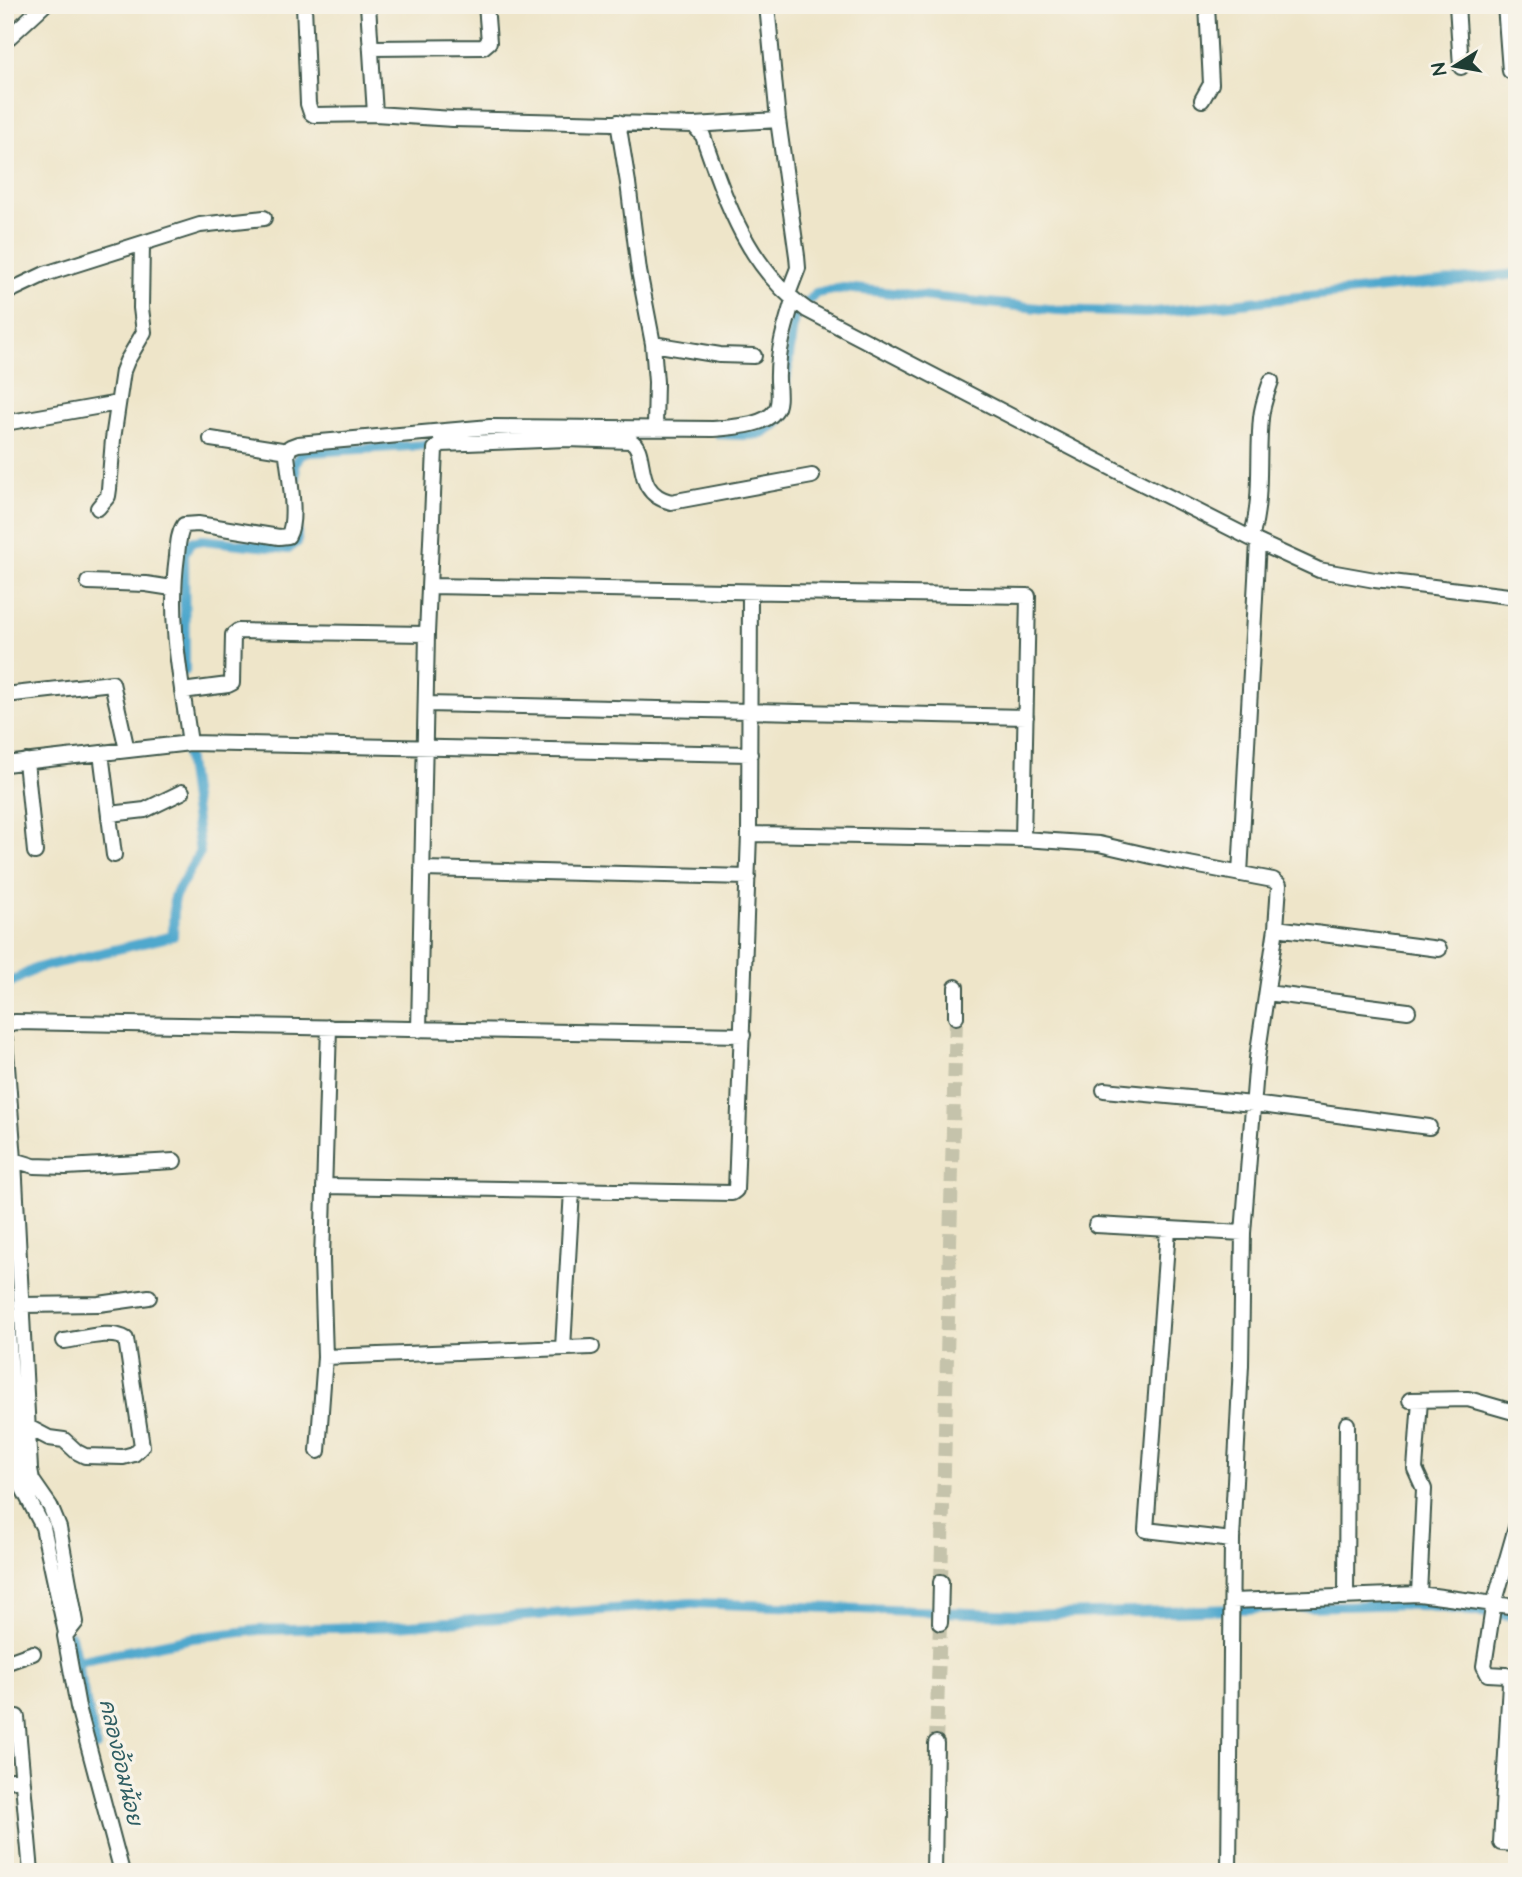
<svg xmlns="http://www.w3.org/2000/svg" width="1522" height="1877" viewBox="0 0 1522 1877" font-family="'Architects Daughter','Playpen Sans Thai',sans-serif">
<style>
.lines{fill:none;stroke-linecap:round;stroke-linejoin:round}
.canal{stroke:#50a8cd;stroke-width:10}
.minor-tunnel{stroke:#c5c3ab;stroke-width:14;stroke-dasharray:14 7;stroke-linecap:butt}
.minor-casing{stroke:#3e564a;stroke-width:18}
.minor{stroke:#fff;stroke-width:14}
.labels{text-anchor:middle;stroke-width:7;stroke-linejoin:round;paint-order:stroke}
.water-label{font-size:21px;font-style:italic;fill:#2e5d62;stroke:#f7f3e8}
</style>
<rect width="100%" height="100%" fill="#f7f3e8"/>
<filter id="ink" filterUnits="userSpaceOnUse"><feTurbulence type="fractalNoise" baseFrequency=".0143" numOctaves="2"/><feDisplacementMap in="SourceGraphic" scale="14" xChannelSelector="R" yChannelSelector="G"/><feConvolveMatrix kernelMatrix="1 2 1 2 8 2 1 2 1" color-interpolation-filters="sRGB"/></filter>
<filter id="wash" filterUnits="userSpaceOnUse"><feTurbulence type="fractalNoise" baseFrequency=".00686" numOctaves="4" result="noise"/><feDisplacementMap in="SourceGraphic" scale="28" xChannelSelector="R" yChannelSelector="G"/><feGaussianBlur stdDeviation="1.57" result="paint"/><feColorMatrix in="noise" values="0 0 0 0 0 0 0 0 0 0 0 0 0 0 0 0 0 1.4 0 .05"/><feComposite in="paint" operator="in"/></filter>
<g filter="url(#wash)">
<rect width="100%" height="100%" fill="#eee5c9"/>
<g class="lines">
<path class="canal" d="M719,434C748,435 766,440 785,415L784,397L794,316L816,293L844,288L1057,310L1146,313L1517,274
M296,478L295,466L300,455L310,452L442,444
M185,671L184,554L190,542L203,540L288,549L297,542V521
M5,985L37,968L173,936L174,897L200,852L185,739
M5,1176L12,1294
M45,1517L52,1530L57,1562
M71,1636L96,1747
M78,1661L192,1638L258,1630L397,1626L692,1603L1025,1615L1409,1604L1517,1616"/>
</g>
</g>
<g filter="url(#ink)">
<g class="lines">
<path class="minor-tunnel" d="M941,1582L956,1017
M936,1743L940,1623"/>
<g class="minor-casing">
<path id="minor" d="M304,5L308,104L311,113L314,115L375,114L453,119L694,125L703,136C726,202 748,268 807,310L1084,454L1258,542L1319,570L1375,580L1517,597
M368,5L375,114
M767,5L778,120L797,256L798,268L788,294
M1457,5L1461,67
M1505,5L1510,71
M5,41L44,5
M371,48L483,47L489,42L486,5
M1202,100L1211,84L1207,5
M618,122L628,183L639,271L653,344L656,382L655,428
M694,125L778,120
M5,293L45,274L200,225L264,218
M653,344L720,355L754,356
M5,423L118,403
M211,439L288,451
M98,508L108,496L109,489L113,439L123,371L127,361L144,332L141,308L142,244
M1251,538C1263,499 1257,458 1261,418C1262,405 1267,393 1271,381
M88,582L146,584L172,588
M429,586L1028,596L1023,839
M182,691L228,685L232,683L233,635L238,631L427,634
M5,695L112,683L127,750
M426,704L1026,717
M190,743C181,678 168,623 177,556C178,545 178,534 184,525L198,524L279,537L288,536C298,520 289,475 287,455L290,447L298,444L490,427L713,429C731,427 763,427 775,411C782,403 777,384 778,374C778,348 786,324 793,300
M101,753L114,855
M26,761L35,852
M5,764L190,743L750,754
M110,814L145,810L182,792
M749,834L1023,839L1099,844L1173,861L1273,880L1279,885L1276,928L1257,1058L1243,1233L1241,1365L1232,1540L1229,1872
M422,869L748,877
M1240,874L1258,542
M1276,928L1439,949
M1267,993L1408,1011
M956,1017V987
M5,1029L10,1023L16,1022L743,1035
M419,1030L427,634L435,449L441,444L566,439L631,441C649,451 631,493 671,502L812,476
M5,1039L14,1160L27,1413L30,1469L32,1480L50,1506L59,1528L76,1622L65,1636L78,1707L122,1872
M1104,1090L1253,1104L1429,1127
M14,1160L34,1166L66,1167L174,1161
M324,1186L732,1193L736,1190L749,834L750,592
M1096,1225L1243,1233
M1168,1230L1146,1530L1232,1540
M5,1287L18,1479L43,1527L66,1633
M21,1305L99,1304L149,1297
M563,1348L572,1190
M325,1357L592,1347
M1410,1400L1468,1399L1517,1413
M28,1427L49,1438L64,1440L77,1452L85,1456L123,1457L134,1454L142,1446L126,1339C111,1329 81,1339 64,1341
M318,1451L325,1357L322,1259L329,1027
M1517,1524L1493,1608L1484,1666L1488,1674L1506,1675L1510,1683L1501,1843L1517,1844
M1419,1594L1424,1489L1415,1469L1420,1400
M1346,1597L1347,1424
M1232,1601L1419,1594L1517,1607
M940,1623L941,1582
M5,1663L33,1653
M17,1717L31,1872
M5,1781L22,1779
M934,1872L936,1743"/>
</g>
<use href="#minor" class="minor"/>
</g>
</g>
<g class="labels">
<g class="water-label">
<text transform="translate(121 1762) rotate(77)" y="7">คลองอ้อมน้อย</text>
</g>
</g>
<rect width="1522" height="1877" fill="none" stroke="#f7f3e8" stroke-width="28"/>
<g transform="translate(1455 66) rotate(259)" stroke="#f7f3e8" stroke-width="5" paint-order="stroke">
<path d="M0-5L12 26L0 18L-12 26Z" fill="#1f3d34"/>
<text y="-10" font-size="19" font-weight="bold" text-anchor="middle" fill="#1f3d34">N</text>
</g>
</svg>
